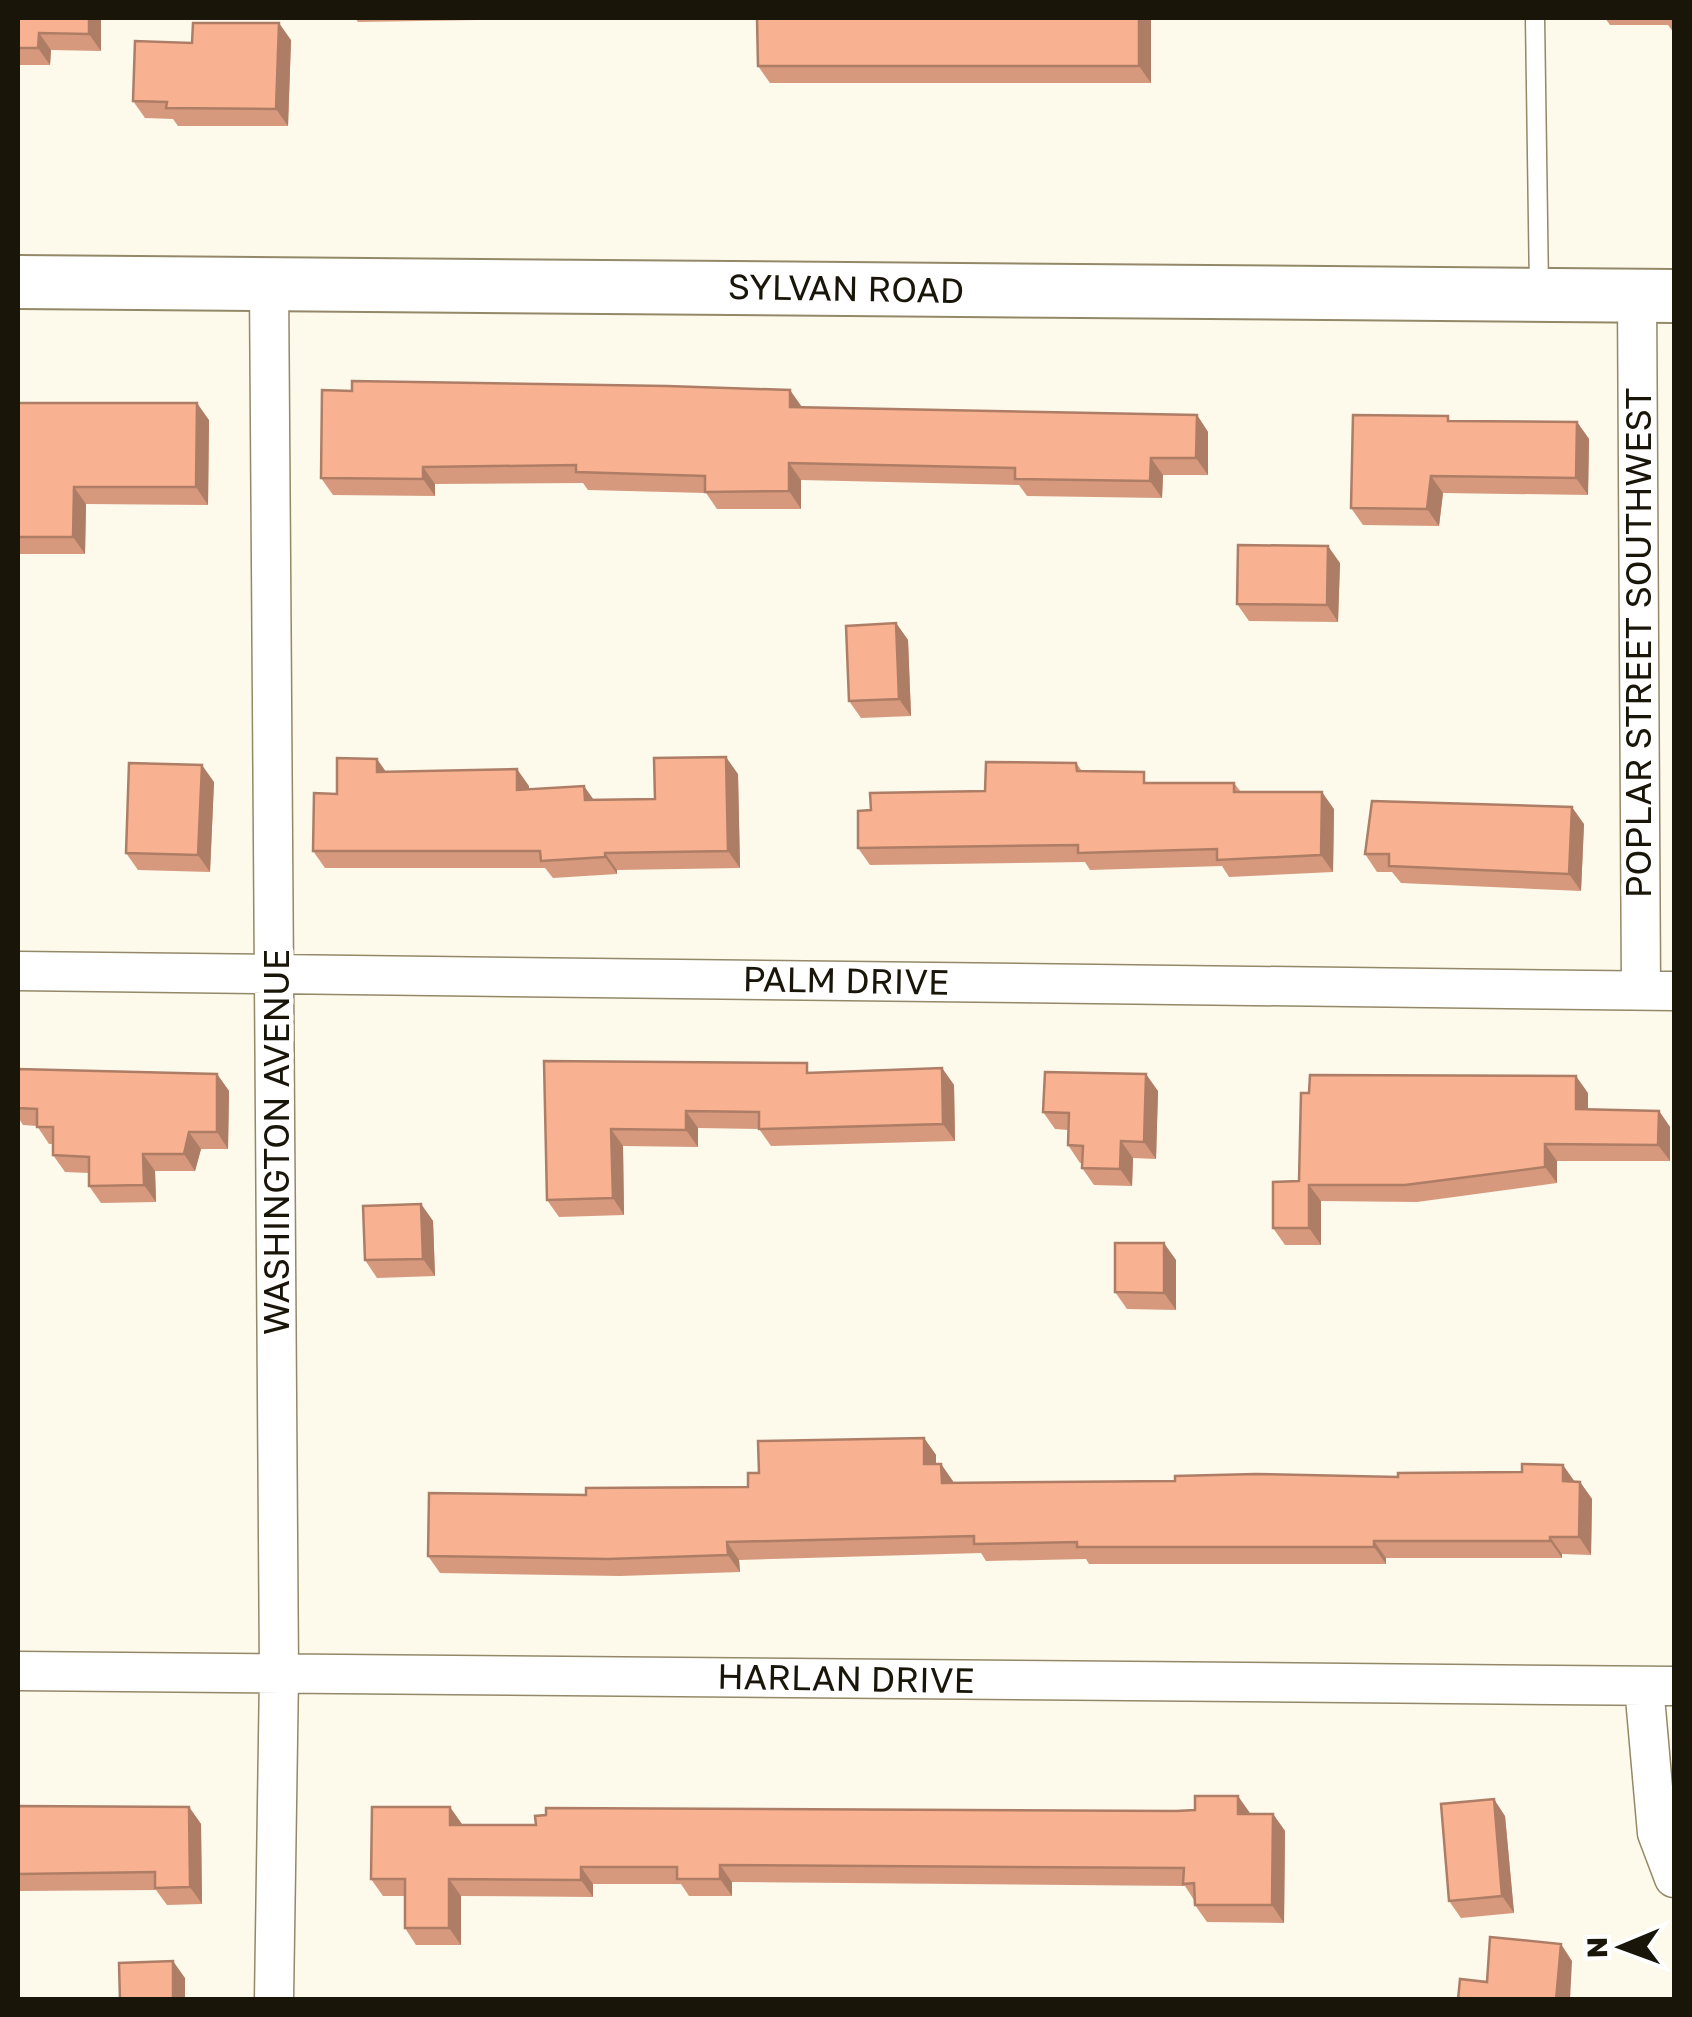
<svg xmlns="http://www.w3.org/2000/svg" width="1692" height="2017" viewBox="0 0 1692 2017" font-family="'Golos Text',sans-serif">
<style>
.lines{fill:none;stroke-linecap:round;stroke-linejoin:round}
.service-casing{stroke:#938868;stroke-width:21}
.minor-casing{stroke:#938868;stroke-width:41}
.secondary-casing{stroke:#938868;stroke-width:56}
.service{stroke:#fff;stroke-width:18}
.minor{stroke:#fff;stroke-width:38}
.secondary{stroke:#fff;stroke-width:52}
.wall{fill:#d6997d}
.shaded-wall{fill:#ae7d66}
.building{fill:#f9b291;stroke:#ae7d66;stroke-width:2.5}
.labels{text-anchor:middle;stroke-width:9;stroke-linejoin:round;paint-order:stroke}
.street-label{font-size:35px;fill:#191509;stroke:#fff}
</style>
<rect width="100%" height="100%" fill="#fdf9eb"/>
<g class="lines">
<g class="service-casing">
<path id="service" d="M1535,18L1539,289"/>
</g>
<g class="minor-casing">
<path id="minor" d="M269,284L279,1674L274,2000
M1637,296L1641,990
M18,971L1674,991
M18,1671L1674,1686
M1644,1686L1657,1833L1674,1878"/>
</g>
<g class="secondary-casing">
<path id="secondary" d="M18,282L1674,296"/>
</g>
<use href="#service" class="service"/>
<use href="#minor" class="minor"/>
<use href="#secondary" class="secondary"/>
</g>
<path class="wall" d="M18,18H101V51L51,50L50,65H18Z
M355,18H478V20L358,22Z
M1151,18V83H770L758,66Z
M1384,18H1438L1386,19Z
M1605,18H1674V33L1668,25H1610Z
M291,40L288,126H178L173,119L145,118L133,101L192,43Z
M18,403L209,420L208,505L86,504L85,554H18Z
M801,407L1197,415L1208,432V475H1163L1162,498L1027,496L1019,485L801,480V509H717L706,493L588,490L583,483L435,484V496L333,495L321,478Z
M1451,421L1577,422L1589,439L1588,495L1443,493L1439,526L1363,525L1351,508Z
M1340,563L1338,622L1249,621L1237,604Z
M896,623L908,640L911,716L861,718L849,701Z
M1076,763L1082,771L1152,783H1234L1241,792L1334,809L1333,872L1229,877L1222,866L1090,870L1085,862L870,865L858,848L871,810L985,791Z
M386,771L529,786V789L594,800L655,799L738,774L740,868L617,870V874L553,878L545,868H325L313,851L337,794Z
M214,782L210,872L138,870L126,853Z
M1584,824L1581,891L1401,883L1392,872H1377L1365,854Z
M544,1061L814,1072L942,1068L954,1085L955,1141L771,1146L759,1129L698,1128V1147L623,1146L624,1215L559,1217L547,1200Z
M18,1069L217,1074L229,1091L228,1149H201L195,1171H155L156,1202L101,1203L89,1186V1173L65,1172L53,1155V1144H49L37,1126L23,1125L18,1117Z
M1158,1091L1156,1159L1133,1158L1132,1186L1094,1185L1082,1168V1163H1080L1068,1145V1130L1055,1129L1043,1112Z
M1588,1093V1110L1659,1111L1670,1127V1161H1557V1183L1417,1202L1321,1201V1245H1285L1273,1228L1299,1181Z
M421,1204L433,1221L435,1276L377,1278L365,1260Z
M1176,1260V1310L1127,1309L1115,1292Z
M924,1438L936,1455V1464H941L953,1483L1580,1482L1592,1499L1591,1555L1562,1554V1558H1386V1564H1089L1086,1559L986,1561L981,1553L739,1560L740,1572L620,1576L440,1573L428,1556L586,1495L748,1487L759,1473Z
M18,1806L189,1807L201,1824L202,1904L167,1905L156,1890L18,1891Z
M1273,1814L1285,1831L1284,1923L1207,1922L1195,1905L1194,1900L1185,1886L732,1882V1896H689L681,1884H593V1897L461,1896V1945H416L405,1928V1896H383L371,1879L462,1825Z
M1505,1816L1514,1913L1461,1918L1449,1901Z"/>
<path class="shaded-wall" d="M89,18H101V51L89,34Z
M1139,18H1151V83L1139,66Z
M279,23L291,40L288,126L276,109Z
M39,33L51,50L50,65L38,48Z
M790,390L802,407H790Z
M197,403L209,420L208,505L196,487Z
M1197,415L1208,432V475L1196,458Z
M1577,422L1589,439L1588,495L1576,478Z
M1151,458L1163,475L1162,498L1150,481Z
M789,463L801,480V509L789,491Z
M423,467L435,484V496L423,479Z
M1431,476L1443,493L1439,526L1427,509Z
M74,487L86,504L85,554L73,537Z
M1328,546L1340,563L1338,622L1327,605Z
M896,623L908,640L911,716L899,699Z
M726,757L738,774L740,868L728,851Z
M377,759L389,776L377,772Z
M202,765L214,782L210,872L198,855Z
M517,769L529,786V807L517,790Z
M584,786L596,803L585,800Z
M1322,792L1334,809L1333,872L1321,855Z
M1572,807L1584,824L1581,891L1569,874Z
M605,853L617,870V874L605,857Z
M942,1068L954,1085L955,1141L943,1124Z
M217,1074L229,1091L228,1149L217,1132Z
M1146,1074L1158,1091L1156,1159L1144,1142Z
M1576,1076L1588,1093V1126L1576,1109Z
M686,1111L698,1128V1147L686,1130Z
M1659,1111L1670,1127V1161L1658,1145Z
M611,1129L623,1146L624,1215L613,1198Z
M189,1132L201,1149L195,1171L184,1154Z
M1121,1141L1133,1158L1132,1186L1120,1169Z
M1545,1144L1557,1161V1183L1545,1167Z
M143,1154L155,1171L156,1202L144,1185Z
M1309,1185L1321,1201V1245L1309,1228Z
M421,1204L433,1221L435,1276L423,1259Z
M1164,1243L1176,1260V1310L1164,1293Z
M924,1438L936,1455V1481L924,1464Z
M941,1464L953,1481L954,1500L942,1483Z
M1563,1465L1575,1482L1563,1481Z
M1580,1482L1592,1499L1591,1555L1579,1537Z
M1550,1537L1562,1554V1558L1550,1541Z
M1374,1541L1386,1558V1564L1374,1547Z
M727,1542L739,1560L740,1572L728,1555Z
M1238,1796L1250,1813L1238,1814Z
M1494,1799L1505,1816L1514,1913L1502,1896Z
M189,1807L201,1824L202,1904L190,1887Z
M450,1807L462,1824L450,1825Z
M1273,1814L1285,1831L1284,1923L1272,1905Z
M720,1865L732,1882V1896L720,1879Z
M581,1867L593,1884V1897L581,1880Z
M449,1879L461,1896V1945L449,1928Z
M1561,1944L1572,1961L1570,2000H1556Z
M173,1961L185,1978V2000H173Z"/>
<path class="building" d="M18,18H89V34L39,33L38,48H18Z
M757,18H1139V66H758Z
M193,23H279L276,109L166,108L167,102L133,101L135,41L192,43Z
M352,381L667,386L790,390V407L1197,415L1196,458H1151L1150,481L1015,479V468L789,463V491L705,492V476L576,472V465L423,467V479L321,478L322,390L352,391Z
M18,403H197L196,487H74L73,537H18Z
M1353,415L1448,416V421L1577,422L1576,478L1431,476L1427,509L1351,508Z
M1238,545L1328,546L1327,605L1237,604Z
M896,623L899,699L849,701L846,626Z
M726,757L728,851L605,853V857L541,861L540,851H313L314,793L337,794V758L377,759V772L517,769V790L584,786L585,800L655,799L654,758Z
M986,762L1076,763L1077,771L1144,772V783H1234V792H1322L1321,855L1217,860V849L1078,853V845L858,848V811L871,810L870,793L985,791Z
M129,763L202,765L198,855L126,853Z
M1372,801L1572,807L1569,874L1389,866V854H1365Z
M544,1061L807,1063V1073L942,1068L943,1124L759,1129V1112L686,1111V1130L611,1129L613,1198L547,1200Z
M18,1069L217,1074V1132H189L184,1154H143L144,1185L89,1186V1157L53,1155V1127H37V1109L18,1108Z
M1045,1072L1146,1074L1144,1142L1121,1141L1120,1169L1082,1168L1083,1146L1068,1145L1069,1113L1043,1112Z
M1310,1075L1576,1076V1109L1659,1111L1658,1145L1545,1144V1167L1405,1185H1309V1228H1273V1182L1299,1181L1301,1093H1309Z
M421,1204L423,1259L365,1260L363,1206Z
M1115,1243H1164V1293L1115,1292Z
M924,1438V1464H941L942,1483L1175,1481V1476L1256,1474L1398,1477V1473L1522,1472V1464L1563,1465V1481L1580,1482L1579,1537H1550V1541H1374V1547H1077V1542L974,1544V1536L727,1542L728,1555L608,1559L428,1556L429,1493L586,1495V1488L748,1487V1473H759L758,1441Z
M1195,1796H1238V1814H1273L1272,1905H1195L1194,1883L1183,1884L1184,1868L720,1865V1879H677V1867H581V1880L449,1879V1928H405V1879H371L372,1807H450V1825H536L535,1816L546,1815V1808L1176,1811L1195,1810Z
M1494,1799L1502,1896L1449,1901L1441,1804Z
M18,1806L189,1807L190,1887L155,1888V1872L18,1874Z
M1490,1937L1561,1944L1556,2000H1458L1460,1979L1487,1982Z
M173,1961V2000H120L119,1963Z"/>
<g class="labels">
<g class="street-label">
<text transform="translate(846 289) rotate(1)" y="12">SYLVAN ROAD</text>
<text transform="translate(1639 643) rotate(-90)" y="12">POPLAR STREET SOUTHWEST</text>
<text transform="translate(846 981) rotate(1)" y="12">PALM DRIVE</text>
<text transform="translate(277 1142) rotate(-90)" y="12">WASHINGTON AVENUE</text>
<text transform="translate(846 1679) rotate(1)" y="12">HARLAN DRIVE</text>
</g>
</g>
<rect width="1692" height="2017" fill="none" stroke="#191509" stroke-width="40"/>
<g transform="translate(1622 1947) rotate(269)" stroke="#ffffff" stroke-width="8" paint-order="stroke">
<path d="M0-8L18 38L0 25L-18 38Z" fill="#191509"/>
<text y="-15" font-size="28" font-weight="bold" text-anchor="middle" fill="#191509">N</text>
</g>
</svg>
